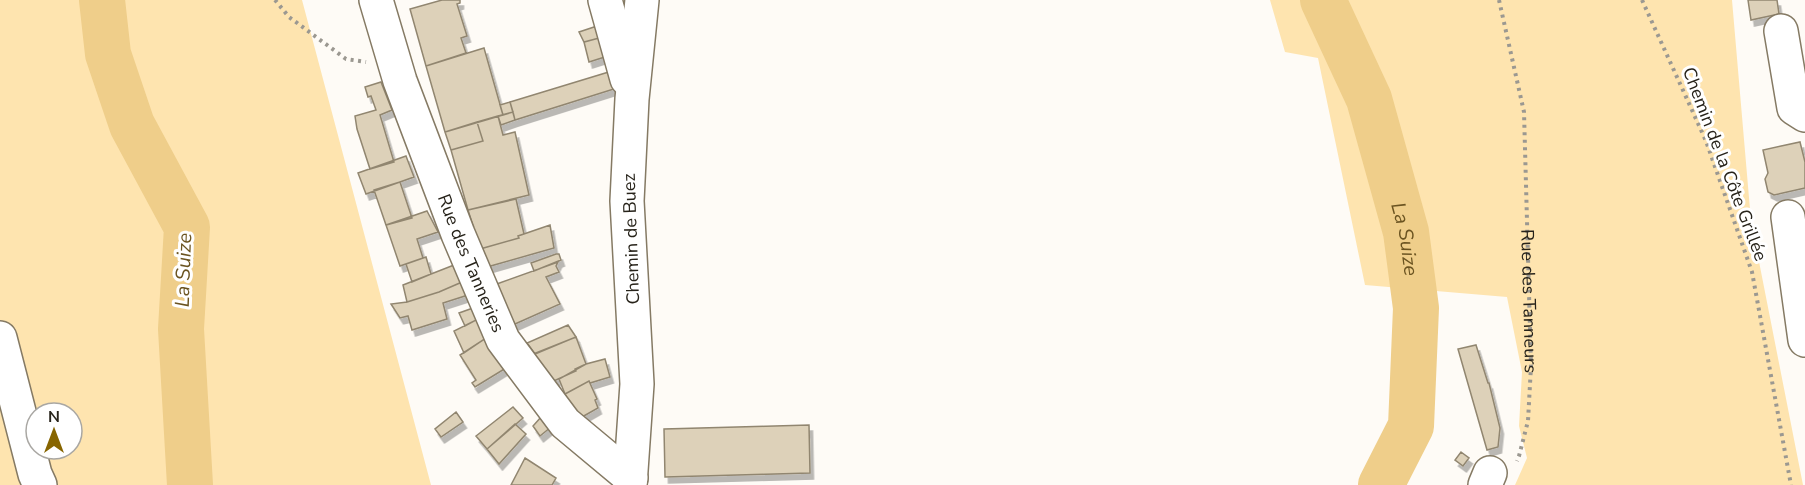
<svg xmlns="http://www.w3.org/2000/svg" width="1805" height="485" viewBox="0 0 1805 485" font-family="'Nunito Sans',sans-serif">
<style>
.green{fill:#fee4af;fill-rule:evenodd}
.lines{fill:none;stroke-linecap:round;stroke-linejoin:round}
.river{stroke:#efce8a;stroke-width:46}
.building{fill:#ddd1b9;stroke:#918670;stroke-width:1.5;filter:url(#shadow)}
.minor-casing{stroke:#857a64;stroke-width:36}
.path{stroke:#9b9891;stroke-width:4;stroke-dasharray:3 4.5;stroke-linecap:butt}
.minor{stroke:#fff;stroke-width:33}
.labels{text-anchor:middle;stroke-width:6;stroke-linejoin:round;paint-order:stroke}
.street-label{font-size:18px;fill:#27231a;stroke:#fff}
.water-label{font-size:20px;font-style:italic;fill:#6b5421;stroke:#fff}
</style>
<defs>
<filter id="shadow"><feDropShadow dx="3.5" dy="6" stdDeviation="0" flood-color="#0004"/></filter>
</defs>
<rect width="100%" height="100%" fill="#fefbf6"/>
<path class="green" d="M0,0H302L431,485H0ZM36,413H72V449H36Z
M1270,0H1732L1751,221L1803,485H1515L1527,458L1519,426L1522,372L1507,297L1365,285L1318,58L1285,52Z"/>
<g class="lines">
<g class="river">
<path d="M102,0L108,54L132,125L187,227L181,329L190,485"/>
<path id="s1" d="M1323,0L1369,99L1406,232L1416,308L1411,426L1381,485"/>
</g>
</g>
<path class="building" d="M442,0H460V3L457,4L467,36L461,38L466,53L426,66L410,9Z
M1748,0H1777L1779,14L1751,20Z
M600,25L603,37L584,42L579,32Z
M603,37L608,56L589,62L584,42Z
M484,48L503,115L445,132L426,66Z
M612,71L617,88L515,120L510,102Z
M381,82L392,110L380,115L394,162L370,169L357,129L355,116L376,110L371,96L368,97L365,87Z
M510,102L513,112L503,115L500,105Z
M513,112L515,120L501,125L498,116Z
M498,116L503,135L515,132L529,195L468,210L451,150L483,141L477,122Z
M477,122L483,141L451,150L445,132Z
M1800,142L1805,162V188L1774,195L1768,192L1765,179L1768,173L1763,150Z
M406,156L414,177L366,194L358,173Z
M400,182L412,218L386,225L374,190Z
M516,199L524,234L518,236L519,238L480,249L468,210Z
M427,211L438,232L417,239L423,258L400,266L386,225Z
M550,225L554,248L487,267L480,249L519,238L518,236Z
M556,254H559L561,260L534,271L531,263Z
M426,257L431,274L412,282L406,264Z
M558,262L556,266L559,272L546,277L560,304L515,324L494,285Z
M454,265L462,282L439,292L407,302L403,285Z
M462,282L468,295L443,303L447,319L412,330L408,316L400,318L391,304L407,302L439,292Z
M473,308L478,319L465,326L459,313Z
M478,319L486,338L464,353L454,331Z
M568,325L576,337L535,354L527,343Z
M576,337L586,364L575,369L576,371L547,384L531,355Z
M486,338L506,368L475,387L472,383L476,380L460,355Z
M1476,345L1488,383H1489L1500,428L1498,447L1487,450L1458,349Z
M605,359L610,377L590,383L589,381L565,394L559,379L586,364Z
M589,381L597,399L595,400L598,408L582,417L573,411L565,394Z
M513,407L523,418L487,449L476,436Z
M456,412L463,422L441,437L435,429Z
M542,416L551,427L540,436L533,426Z
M515,424L526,434L499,464L487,449Z
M809,425L810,473L665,477L664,429Z
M1461,452L1469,458L1463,466L1455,460Z
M525,458L556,478L552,485H511Z"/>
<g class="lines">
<g class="minor-casing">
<g id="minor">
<path id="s3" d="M376,0L400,81L458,234L503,340L565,423L631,478"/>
<path d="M605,0L627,79"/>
<path d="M1781,31L1794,108L1805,115"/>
<path d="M1788,217L1805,340"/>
<path d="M0,338L35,474L40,485"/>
<path d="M630,485L637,384L627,201L632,99L642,0"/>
<path d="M1485,485L1490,473"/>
</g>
</g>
<g class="path">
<path d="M275,0L289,17L346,59L366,62"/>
<path id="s2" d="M1499,0L1524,112L1531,366L1528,421L1519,456L1517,461"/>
<path d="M1642,0L1706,141L1752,272L1791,485"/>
</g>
<use href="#minor" class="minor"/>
</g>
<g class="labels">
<g class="street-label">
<text transform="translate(1725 164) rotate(69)" y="6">Chemin de la Côte Grillée</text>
<text transform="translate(631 239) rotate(-92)" y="6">Chemin de Buez</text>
<text dy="6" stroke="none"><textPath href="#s3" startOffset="280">Rue des Tanneries</textPath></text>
<text dy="6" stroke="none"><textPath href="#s2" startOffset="304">Rue des Tanneurs</textPath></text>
</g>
<g class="water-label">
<text dy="7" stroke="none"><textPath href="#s1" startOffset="254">La Suize</textPath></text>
<text transform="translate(183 270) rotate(-88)" y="7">La Suize</text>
</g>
</g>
<g transform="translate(54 431)"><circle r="28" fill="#ffffff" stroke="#a9a7a3" stroke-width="1.5"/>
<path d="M0-4.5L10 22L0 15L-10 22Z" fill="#876500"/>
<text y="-9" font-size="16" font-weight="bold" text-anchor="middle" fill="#27231a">N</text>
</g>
</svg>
